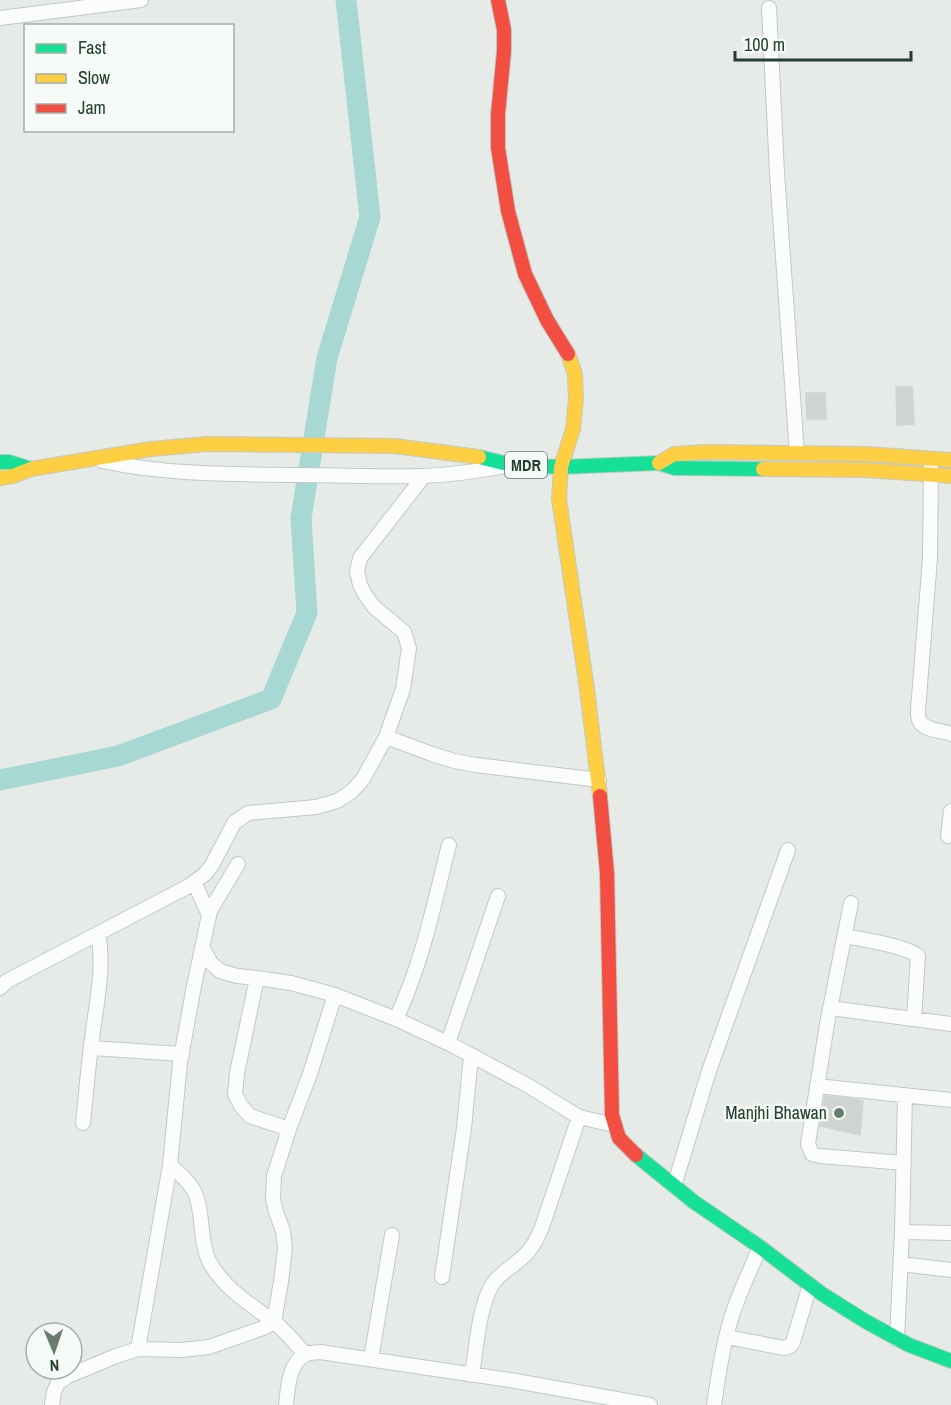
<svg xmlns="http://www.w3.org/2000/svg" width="951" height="1405" viewBox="0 0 951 1405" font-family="'Archivo Narrow',sans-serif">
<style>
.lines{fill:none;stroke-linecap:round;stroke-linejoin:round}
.river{stroke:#a8d8d4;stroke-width:21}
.building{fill:#cfd4d1;stroke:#cfd4d1;stroke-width:1.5}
.street-casing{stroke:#c3c8c5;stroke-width:16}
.fast-casing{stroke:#c2c9c5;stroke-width:16}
.slow-casing{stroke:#c2c9c5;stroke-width:16}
.jam-casing{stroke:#c2c9c5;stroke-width:16}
.street{stroke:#fbfcfc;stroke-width:14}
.fast{stroke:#16e098;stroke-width:14}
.slow{stroke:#ffcf43;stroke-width:14}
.jam{stroke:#f24e42;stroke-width:14}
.poi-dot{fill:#687b71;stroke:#f5faf6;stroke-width:2}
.labels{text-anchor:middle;stroke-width:5;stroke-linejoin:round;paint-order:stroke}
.shield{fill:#f5faf6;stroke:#63776c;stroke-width:1.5}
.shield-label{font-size:16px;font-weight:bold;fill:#243f31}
.poi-label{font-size:18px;fill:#243f31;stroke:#f5faf6;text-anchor:end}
</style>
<rect width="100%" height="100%" fill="#e6ebe8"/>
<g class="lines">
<path class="river" d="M0,780L118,756L271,699L307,613L301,518L327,358L370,217L346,0"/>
</g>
<path class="building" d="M896,387H912L914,424L897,425Z
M806,393H825L826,419H807Z
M825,1096L853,1099L863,1101L860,1135L820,1126Z"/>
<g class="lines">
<g class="street-casing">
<path id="street" d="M769,8L777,173L797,453
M0,18L141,0
M102,461C167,475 233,474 299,475C340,475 381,477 423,476C450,475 478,471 505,466
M931,468L930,558L918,710C918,713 918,717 919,720C923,731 942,730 951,734
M386,737L432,754L454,761L476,765L599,780
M948,836L951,811
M194,882L209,915
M851,903L827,1024L808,1144L812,1154L820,1156L904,1163
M845,936C861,939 907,946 918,956L914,1019
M202,947L211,963L220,971L237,976L257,978L291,983L335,995L396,1019L452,1045L527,1085L579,1117L614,1125
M257,978L237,1073L235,1094L241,1106L250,1116L289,1129
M0,988L7,981L189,886L205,874L212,865L234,823L248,813L316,807L337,801L351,792L363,779L386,737L403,689L409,648L404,632L374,607L366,596L360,585L357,571L360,558L424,476
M830,1008L951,1024
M396,1019C422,964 434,904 449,845
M448,1043L498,896
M91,1048L182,1054
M817,1086L951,1100
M83,1123C86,1095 88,1067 92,1039C96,1004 105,968 98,933
M170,1165C179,1173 190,1182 195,1193C204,1214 199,1240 209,1261C223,1288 250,1304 273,1321C285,1330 295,1343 305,1354
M674,1186L709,1071L788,850
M902,1232L951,1233
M901,1264L951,1270
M442,1277L464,1128L471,1055
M727,1337L784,1348L790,1346L793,1342L810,1285
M897,1339L902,1232L905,1095
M138,1349L170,1165L180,1063L194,986L210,911L238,864
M371,1359L392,1235
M472,1375C476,1350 479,1306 492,1285C500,1272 516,1265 526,1254C534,1246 538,1237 542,1227L579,1117
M52,1405L54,1392L58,1383L68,1376L116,1356L138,1349L181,1350L209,1347L263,1328L274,1322L281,1282L285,1248L283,1231L276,1212L273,1199L274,1176L289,1129L310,1074L335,995
M286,1405C288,1389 288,1364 305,1355C308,1352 316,1353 320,1352L510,1380L650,1405
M714,1405C719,1371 724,1336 736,1304C743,1285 752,1266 760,1247"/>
</g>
<g class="fast-casing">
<path id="fast" d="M479,457L512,465L561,467L659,463L675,468L763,469
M0,462H9L31,469
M636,1155L694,1202L760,1247L822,1294L865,1321L909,1345L951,1361"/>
</g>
<g class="slow-casing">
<path id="slow" d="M568,354L575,374L576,398L573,429L561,467L559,499L587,689L600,796
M659,463L674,454L706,452L866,454L951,460
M763,469L866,470L951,476
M0,478L13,476L31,469L151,449L207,444L394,446L479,457"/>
</g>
<g class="jam-casing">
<path id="jam" d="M498,0L504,30V51L498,114V148L508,211L525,274L547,320L568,354
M600,796L607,873L612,1115L619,1138L636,1155"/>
</g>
<use href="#street" class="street"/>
<use href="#fast" class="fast"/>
<use href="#slow" class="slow"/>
<use href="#jam" class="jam"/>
</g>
<circle class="poi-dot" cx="839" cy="1113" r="6"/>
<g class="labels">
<rect class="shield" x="505" y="452" width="42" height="26" rx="4.5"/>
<g class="shield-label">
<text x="526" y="471">MDR</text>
</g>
<g class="poi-label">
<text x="827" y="1119">Manjhi Bhawan</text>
</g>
</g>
<rect x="24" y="24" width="210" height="108" fill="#f5faf6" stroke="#a1afa7" stroke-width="1.5"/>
<rect x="36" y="44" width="30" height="9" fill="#16e098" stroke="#a1afa7" stroke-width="1.5"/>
<text x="78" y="54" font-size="18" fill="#243f31">Fast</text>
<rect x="36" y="74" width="30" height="9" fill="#ffcf43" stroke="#a1afa7" stroke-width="1.5"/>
<text x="78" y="84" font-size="18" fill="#243f31">Slow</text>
<rect x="36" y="104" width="30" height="9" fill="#f24e42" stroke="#a1afa7" stroke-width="1.5"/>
<text x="78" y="114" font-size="18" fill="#243f31">Jam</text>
<g transform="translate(54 1351) rotate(178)"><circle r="28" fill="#f5faf6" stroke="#a1afa7" stroke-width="1.5"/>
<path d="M0-4.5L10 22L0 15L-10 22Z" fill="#687b71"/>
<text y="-9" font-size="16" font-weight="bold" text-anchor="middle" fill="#243f31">N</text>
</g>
<path d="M735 51v9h176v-9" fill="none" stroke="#243f31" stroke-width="3"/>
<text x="744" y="51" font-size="18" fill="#243f31" stroke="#f5faf6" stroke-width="4.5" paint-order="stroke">100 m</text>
</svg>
